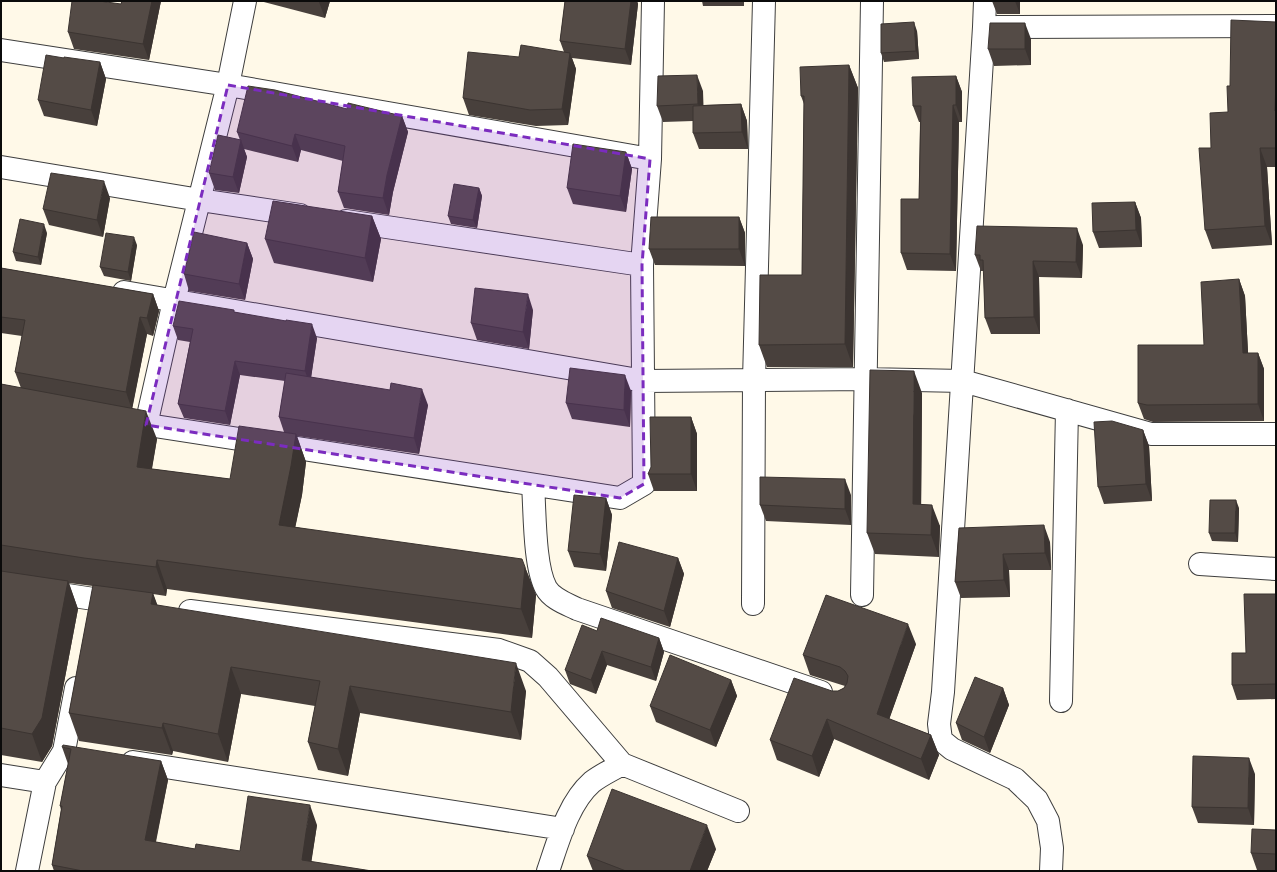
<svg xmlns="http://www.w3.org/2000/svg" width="1277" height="872" viewBox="0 0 1277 872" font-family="'PT Serif',serif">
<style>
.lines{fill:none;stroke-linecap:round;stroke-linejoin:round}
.minor-casing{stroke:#3e3e3e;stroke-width:24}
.minor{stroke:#fff;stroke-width:22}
.wall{fill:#48403c}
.shaded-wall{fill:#3b3431}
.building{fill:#544b46;stroke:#3b3431}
.marked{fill:#7b2cbf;fill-opacity:0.2;stroke:#7b2cbf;stroke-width:3;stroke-dasharray:8 5;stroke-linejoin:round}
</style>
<rect width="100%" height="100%" fill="#fff9e8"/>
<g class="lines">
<g class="minor-casing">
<path id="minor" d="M985,1L984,27L943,692L939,724L941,740L952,749L1015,779L1037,800L1048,821L1052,848L1051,871
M997,27L1276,26
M1,50L228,85L650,159
M1,167L200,200L300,215
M346,221L642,265
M124,292L644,381L865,379L963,381L1151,434H1276
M122,421L620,498L644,484L642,265L650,159L653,1
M146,425L174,301L228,85L245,1
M533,485C535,512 534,566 546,588C552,599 567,604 577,609L821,692
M1200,564L1276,569
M1,585L120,603
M862,595L872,1
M753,604L754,380L764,1
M190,611L499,650L530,661L548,677L622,764L738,811
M1061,701L1067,410
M133,762L563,829
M1,775L45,782
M27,871L45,782L64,751L76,688
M548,871C558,842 568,803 592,782C601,775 612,770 622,764"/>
</g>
<use href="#minor" class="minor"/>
</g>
<path class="wall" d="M122,1H161L149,60L74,49L68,32L121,4Z
M260,1H330L325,18Z
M565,1H637L638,4L631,65L572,58L576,69L568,125L536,126L469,115L463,98L519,57L564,52L560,41Z
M702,1H744V6H703Z
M992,1H1020V14H997Z
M1276,22V167H1267L1272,245L1212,249L1205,230L1228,112L1230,86Z
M917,31L919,59L884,62L881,53Z
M1031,39V65L994,66L988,49Z
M100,62L106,79L97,126L44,116L38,100Z
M849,65L858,88L853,367H767L759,345L802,275L804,104L801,96Z
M956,76L962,92V122H959L956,271L907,270L901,253L919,199L920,122H919L913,106Z
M703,91V105L741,104L747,121L748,149H699L693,133V121L663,122L657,106Z
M347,109L402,116L408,132L393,192L389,215L344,208L338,192L343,161L301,150L298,162L244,149L247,157L239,193L215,190L209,173L240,140L237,132Z
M626,152L632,169L626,212L573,204L567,188Z
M479,188L482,196L477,228L451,224L448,216Z
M110,198L103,237L49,225L43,209Z
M1135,202L1141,218L1142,247L1099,248L1093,232Z
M372,216L381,239L373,282L274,263L265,239Z
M739,217L745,233V266L655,265L649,249Z
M47,233L41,265L16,261L13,252Z
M247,243L253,259L245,300L189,291L184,274Z
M137,245L131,281L104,276L100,267Z
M1083,245L1082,278L1039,277L1040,334H991L985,318L984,271H981L975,255Z
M1,268L153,294L159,311L153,336L147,334L132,408L157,439L152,469L230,479L284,432L279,417L285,381L240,375L230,425L184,418L178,404L190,342L178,340L173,326L235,312L317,338L311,377L428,405L419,454L297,436L306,462L302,495L295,527L525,567L536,595L532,638L167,589L166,596L153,594L157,605L526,691L521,740L360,713L348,776L318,770L308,742L315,706L241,694L228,762L173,751L172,755L79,741L69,713L93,586L69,583L78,609L52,746L42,762L1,755V384L21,388L15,372L22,336L1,333Z
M1239,279L1245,296L1248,353H1258L1264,369V421L1153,422L1144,419L1138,403L1204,345Z
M533,310L529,349L477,340L471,323Z
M631,391L630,427L572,419L566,403Z
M922,393L921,504L940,526L939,557L875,554L867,533Z
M691,417L697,434V491H654L648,474Z
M1143,430L1149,446L1152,501L1104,504L1098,487Z
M851,495V525L766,521L760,505Z
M606,498L612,515L606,571L574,567L568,551Z
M1239,508L1238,542L1212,541L1209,533Z
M959,528L1050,542L1051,570H1009L1010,597L961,598L955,582Z
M678,558L684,574L670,627L612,608L606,591Z
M1276,594V699L1237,700L1232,685L1246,653Z
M597,631L659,638L664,652L656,681L607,665L596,694L570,684L565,670Z
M916,644L889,719L931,735L939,755L929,780L834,739L819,777L777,760L770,740L832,691H838L844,688L845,686L810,675L803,655Z
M731,680L737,696L716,747L656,722L650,706Z
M1003,688L1009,705L990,753L962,740L956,723Z
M62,747L161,761L168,780L156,842L195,849L240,851L317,825L311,862L372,871H54L52,865L61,810L60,806L68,764Z
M1255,774L1254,825L1198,823L1192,807Z
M1276,830V870H1257L1251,853Z
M716,849L707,871H593L587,856Z"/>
<path class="shaded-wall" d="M152,1H161L149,60L143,44Z
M320,1H330L325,18L319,2Z
M631,1H637L638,4L631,65L625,49Z
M1015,1H1020V14Z
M914,22L917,31L919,59L916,51Z
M1025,23L1031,39V65L1025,49Z
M570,53L576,69L568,125L562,109Z
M100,62L106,79L97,126L91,110Z
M849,65L858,88L853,367L845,344Z
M697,75L703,91L704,121L698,104Z
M956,76L962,92V122L956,105Z
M1276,79V113L1275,111Z
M741,104L747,121L748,149L742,132Z
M953,105L959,122L956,271L950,254Z
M402,116L408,132L393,192L389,215L383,198L387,175Z
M295,134L301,150L298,162L292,146Z
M241,140L247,157L239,193L233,177Z
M1260,148L1267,167L1272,245L1265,226Z
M626,152L632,169L626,212L620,196Z
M104,181L110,198L103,237L97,220Z
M479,188L482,196L477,228L473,220Z
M1135,202L1141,218L1142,247L1136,230Z
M372,216L381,239L373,282L365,258Z
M739,217L745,233V266L739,249Z
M44,224L47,233L41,265L38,257Z
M1077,228L1083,245L1082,278L1076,262Z
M134,237L137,245L131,281L128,272Z
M247,243L253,259L245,300L239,284Z
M1033,261L1039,277L1040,334L1034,317Z
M1239,279L1245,296L1249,370L1243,353Z
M153,294L159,311L153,336L147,318Z
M528,294L533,310L529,349L523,332Z
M140,317L147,334L132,410L126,392Z
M312,324L317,338L310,385L305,371Z
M1258,353L1264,369V421L1258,404Z
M235,361L240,375L230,425L225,411Z
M914,371L922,393L921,525L913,504Z
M625,375L631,391L630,427L624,410Z
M422,389L428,405L419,454L414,438Z
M146,411L157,439L147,495L137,467Z
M691,417L697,434V491L691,474Z
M1143,430L1149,446L1152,501L1146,484Z
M296,434L306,462L302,495L290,553L279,525Z
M845,479L851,495V525L845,509Z
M606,498L612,515L606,571L600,554Z
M1236,500L1239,508L1238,542L1235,533Z
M932,505L940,526L939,557L931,535Z
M1044,525L1050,542L1051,570L1045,553Z
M1003,554L1009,570L1010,597L1004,580Z
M678,558L684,574L670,627L664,611Z
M157,560L167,589L166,596L156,567Z
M525,567L536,595L532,638L521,609Z
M68,581L78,609L52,746L42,762L32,734Z
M153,593L163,620L151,604Z
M908,624L916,644L884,734L877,714Z
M659,638L664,652L656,681L651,667Z
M602,651L607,665L596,694L591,680Z
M516,663L526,691L521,740L511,712Z
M231,667L241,694L228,762L218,734Z
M731,680L737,696L716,747L710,730Z
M350,686L360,713L348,776L338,749Z
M1003,688L1009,705L990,753L984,737Z
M827,719L834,739L819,777L812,756Z
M163,723L173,751L172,755L162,728Z
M931,735L939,755L929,780L921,759Z
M1249,758L1255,774L1254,825L1248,808Z
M161,761L168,780L152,859L145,840Z
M310,805L317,825L310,871L302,860Z
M707,825L716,849L707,871H690Z"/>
<path class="building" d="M72,1H99L121,4L122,1H152L143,44L68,32Z
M565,1H631L625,49L560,41Z
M1231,20L1276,22V79L1275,111H1276V148H1260L1265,226L1205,230L1199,148H1211L1210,113L1228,112L1227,86H1230Z
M914,22L916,51L881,53V24Z
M990,23H1025V49H988Z
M521,45L570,53L562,109L530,110L463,98L468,52L519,57Z
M46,55L64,58V57L100,62L91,110L38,100Z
M849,65L845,344L759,345L760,275H802L804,96H801L800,67Z
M697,75L698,104L657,106L658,76Z
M956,76V105H953L950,254L901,253V199H919L921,106H913L912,77Z
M248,86L275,90L347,109L348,103L402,116L387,175L383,198L338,192L345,146L295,134L292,146L237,132Z
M741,104L742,132L693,133V106Z
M218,135L241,140L233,177L209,173Z
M573,144L626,152L620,196L567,188Z
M51,173L104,181L97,220L43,209Z
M454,184L479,188L473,220L448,216Z
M273,201L372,216L365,258L265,239Z
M1135,202L1136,230L1093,232L1092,203Z
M651,217H739V249H649Z
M20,219L44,224L38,257L13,252Z
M977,226L1077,228L1076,262L1033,261L1034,317L985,318L983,260H980V255H975Z
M194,232L247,243L239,284L184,274Z
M106,233L134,237L128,272L100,267Z
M1,268L153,294L147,318L140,317L126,392L15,372L25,320L1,317Z
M1239,279L1243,353H1258V404L1147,405L1138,403V345H1204L1201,282Z
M475,288L528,294L523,332L471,323Z
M179,301L234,310V312L286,321V320L312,324L305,371L235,361L225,411L178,404L193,329L173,326Z
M570,368L625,375L624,410L566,403Z
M870,370L914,371L913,504L932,505L931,535L867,533Z
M286,373L390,390L391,383L422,389L414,438L279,417Z
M1,384L146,411L137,467L230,479L239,426L296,434L291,466L279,525L522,559L525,567L521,609L157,560L156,567L84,558L1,545Z
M650,417H691V474H648L651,467Z
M1112,421L1143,430L1146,484L1098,487L1094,422Z
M760,477L845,479V509L760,505Z
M574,495L606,498L600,554L568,551Z
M1210,500H1236L1235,533H1209Z
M1044,525L1045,553L1003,554L1004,580L955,582L959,528Z
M619,542L678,558L664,611L606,591Z
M1,571L68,581L42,718L32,734L1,728Z
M93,585L153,593L151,604L516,663L511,712L350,686L338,749L308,742L320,681L231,667L218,734L163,723L162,728L69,713Z
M1244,594H1276V684L1232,685V653H1246Z
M826,595L908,624L877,714L931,735L921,759L827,719L812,756L770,740L794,678L832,691H838L844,688L847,683L848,676L845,671L840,667L803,655Z
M601,618L659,638L651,667L602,651L591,680L565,670L582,625L597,631Z
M670,655L731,680L710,730L650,706Z
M975,677L1003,688L984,737L956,723Z
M63,745L161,761L145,840L195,849L196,844L240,851L248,796L310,805L302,860L372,871H83L52,865L62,806H60L71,749L62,747Z
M1193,756L1249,758L1248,808L1192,807Z
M612,789L707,825L690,871H626L587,856Z
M1252,829L1276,830V854L1251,853Z"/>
<path class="marked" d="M228,85L650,159L642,265L644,484L620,498L146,425Z"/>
<rect width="1277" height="872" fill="none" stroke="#0b0b0b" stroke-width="4"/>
</svg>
